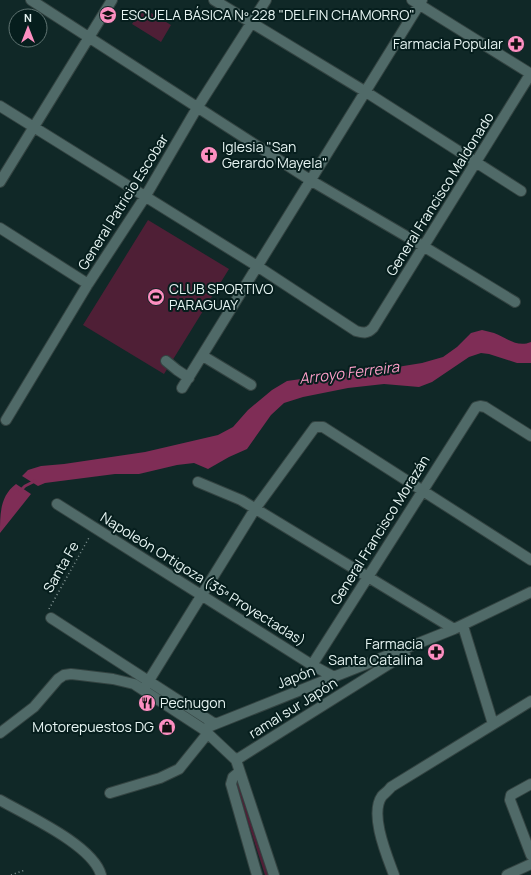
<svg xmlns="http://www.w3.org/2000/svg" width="531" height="875" viewBox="0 0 531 875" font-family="Manrope,sans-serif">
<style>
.green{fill:#4f1f36}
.water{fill:#7f2d56}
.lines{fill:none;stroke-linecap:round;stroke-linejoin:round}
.stream{stroke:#7f2d56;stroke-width:3}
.minor-casing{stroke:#334341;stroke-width:12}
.path{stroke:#859796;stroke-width:1.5;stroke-dasharray:1 3;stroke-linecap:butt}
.minor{stroke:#506a68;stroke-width:10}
.labels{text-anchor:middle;stroke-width:4;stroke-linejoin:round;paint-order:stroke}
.poi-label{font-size:14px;fill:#e6f4f2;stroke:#061e1d;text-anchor:start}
.street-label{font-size:14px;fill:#e6f4f2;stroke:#061e1d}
.water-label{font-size:15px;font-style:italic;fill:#fb9dc7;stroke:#061e1d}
</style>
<rect width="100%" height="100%" fill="#102827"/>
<path class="green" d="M143,8L171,25L161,42L132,24Z
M148,220L229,269L164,374L83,325Z
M237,779L270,875H265L235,782Z"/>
<path class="water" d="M482,330C486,331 490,332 494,333C507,338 517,348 531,342V363H517L489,354L481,353L469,357L432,382L419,387L384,384L348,388L303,397L284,403L271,415L247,449L229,457L208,469L194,463L177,465L139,474H115L45,483L38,486L22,476L28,470L41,466L64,464L145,452L218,435L233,427L248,410L272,390L287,381L364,370L391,368L422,363L443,357L457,347L471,333Z
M16,484L31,494L0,533C0,514 0,496 16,484Z"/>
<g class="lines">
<path class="stream" d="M20,491L25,486L35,481"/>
<g class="minor-casing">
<path id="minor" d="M31,0L310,180L423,246L515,302
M214,0L366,92L521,191
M412,0L531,74
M0,106L257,266L356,331C363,333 367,334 373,328L531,73
M0,182L112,0
M0,228L88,284
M203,356L251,385
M166,361L177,370L189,378
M182,388L422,0
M6,420L88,284L145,197L197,108L266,0
M198,482L241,500L454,629
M57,504L312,665L334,677
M51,618L215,724
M463,626L493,724
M312,665L476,407L480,406L485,407L531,436
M143,690L255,509L315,427H323L531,560
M203,729L454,629L531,592
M0,733L34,707L58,679L64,675L71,674L80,675L113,679L134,684L203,729L236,760L274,875
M236,760L405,654
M239,772L233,777L231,784L257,875
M531,784L511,795L510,800L531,855
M110,793L160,778L179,769L208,733
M0,800C26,815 93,845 101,875
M394,875C387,856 369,814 382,796C385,793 389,790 391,787L531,701
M507,875L531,864"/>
</g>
<path class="path" d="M49,609L90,536
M11,875L25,870"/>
<use href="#minor" class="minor"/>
</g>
<defs>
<g id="school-disc" transform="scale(0.9)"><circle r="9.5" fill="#fd8fc1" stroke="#061e1d"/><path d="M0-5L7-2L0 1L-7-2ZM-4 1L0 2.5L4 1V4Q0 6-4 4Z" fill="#111"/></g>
<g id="pharmacy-disc" transform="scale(0.9)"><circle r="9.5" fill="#fd8fc1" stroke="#061e1d"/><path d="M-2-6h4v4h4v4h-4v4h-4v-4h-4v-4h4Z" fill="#111"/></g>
<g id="church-disc" transform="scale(0.9)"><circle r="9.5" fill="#fd8fc1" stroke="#061e1d"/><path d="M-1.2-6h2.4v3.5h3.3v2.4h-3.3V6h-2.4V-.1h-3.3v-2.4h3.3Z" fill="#111"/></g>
<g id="stadium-disc" transform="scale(0.9)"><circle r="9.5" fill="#fd8fc1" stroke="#061e1d"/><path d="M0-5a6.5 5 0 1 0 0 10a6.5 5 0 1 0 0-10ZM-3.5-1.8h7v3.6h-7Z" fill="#111"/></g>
<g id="restaurant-disc" transform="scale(0.9)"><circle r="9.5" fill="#fd8fc1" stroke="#061e1d"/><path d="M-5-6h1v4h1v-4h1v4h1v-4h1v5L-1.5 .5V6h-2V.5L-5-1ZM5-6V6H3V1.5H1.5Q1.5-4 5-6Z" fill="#111"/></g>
<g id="shop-disc" transform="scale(0.9)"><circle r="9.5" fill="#fd8fc1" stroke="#061e1d"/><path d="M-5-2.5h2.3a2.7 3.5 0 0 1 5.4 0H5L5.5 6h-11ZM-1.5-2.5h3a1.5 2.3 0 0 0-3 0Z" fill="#111"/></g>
</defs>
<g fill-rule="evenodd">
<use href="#school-disc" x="108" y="15"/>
<use href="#pharmacy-disc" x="516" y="44"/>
<use href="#church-disc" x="209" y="155"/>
<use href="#stadium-disc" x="156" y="297"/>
<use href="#pharmacy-disc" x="436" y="652"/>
<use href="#restaurant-disc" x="147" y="703"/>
<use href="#shop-disc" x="167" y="727"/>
</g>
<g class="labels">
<g class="poi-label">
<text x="121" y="20">ESCUELA BÁSICA Nº 228 "DELFIN CHAMORRO"</text>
<text x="503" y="49" text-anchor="end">Farmacia Popular</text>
<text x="222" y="152">Iglesia "San<tspan x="222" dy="16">Gerardo Mayela"</tspan></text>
<text x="169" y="294">CLUB SPORTIVO<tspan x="169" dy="16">PARAGUAY</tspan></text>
<text x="423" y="649" text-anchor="end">Farmacia<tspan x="423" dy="16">Santa Catalina</tspan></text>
<text x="160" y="708">Pechugon</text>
<text x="154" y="732" text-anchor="end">Motorepuestos DG</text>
</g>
<g class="street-label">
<text transform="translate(440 194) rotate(-58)" y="5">General Francisco Maldonado</text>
<text transform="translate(123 202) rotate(-58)" y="5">General Patricio Escobar</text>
<text transform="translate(380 530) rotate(-58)" y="5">General Francisco Morazán</text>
<text transform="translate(61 567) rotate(-60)" y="5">Santa Fe</text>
<text transform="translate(203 579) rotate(32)" y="5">Napoleón Ortigoza (35ª Proyectadas)</text>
<text transform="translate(296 677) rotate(-21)" y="5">Japón</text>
<text transform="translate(293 708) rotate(-32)" y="5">ramal sur Japón</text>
</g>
<g class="water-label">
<text transform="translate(349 373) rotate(-7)" y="5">Arroyo Ferreira</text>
</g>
</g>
<g transform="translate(28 28)"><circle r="19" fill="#061e1d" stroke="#607472"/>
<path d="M0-3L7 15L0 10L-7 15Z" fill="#fd8fc1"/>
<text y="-6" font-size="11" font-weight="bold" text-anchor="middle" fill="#e6f4f2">N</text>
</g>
</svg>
